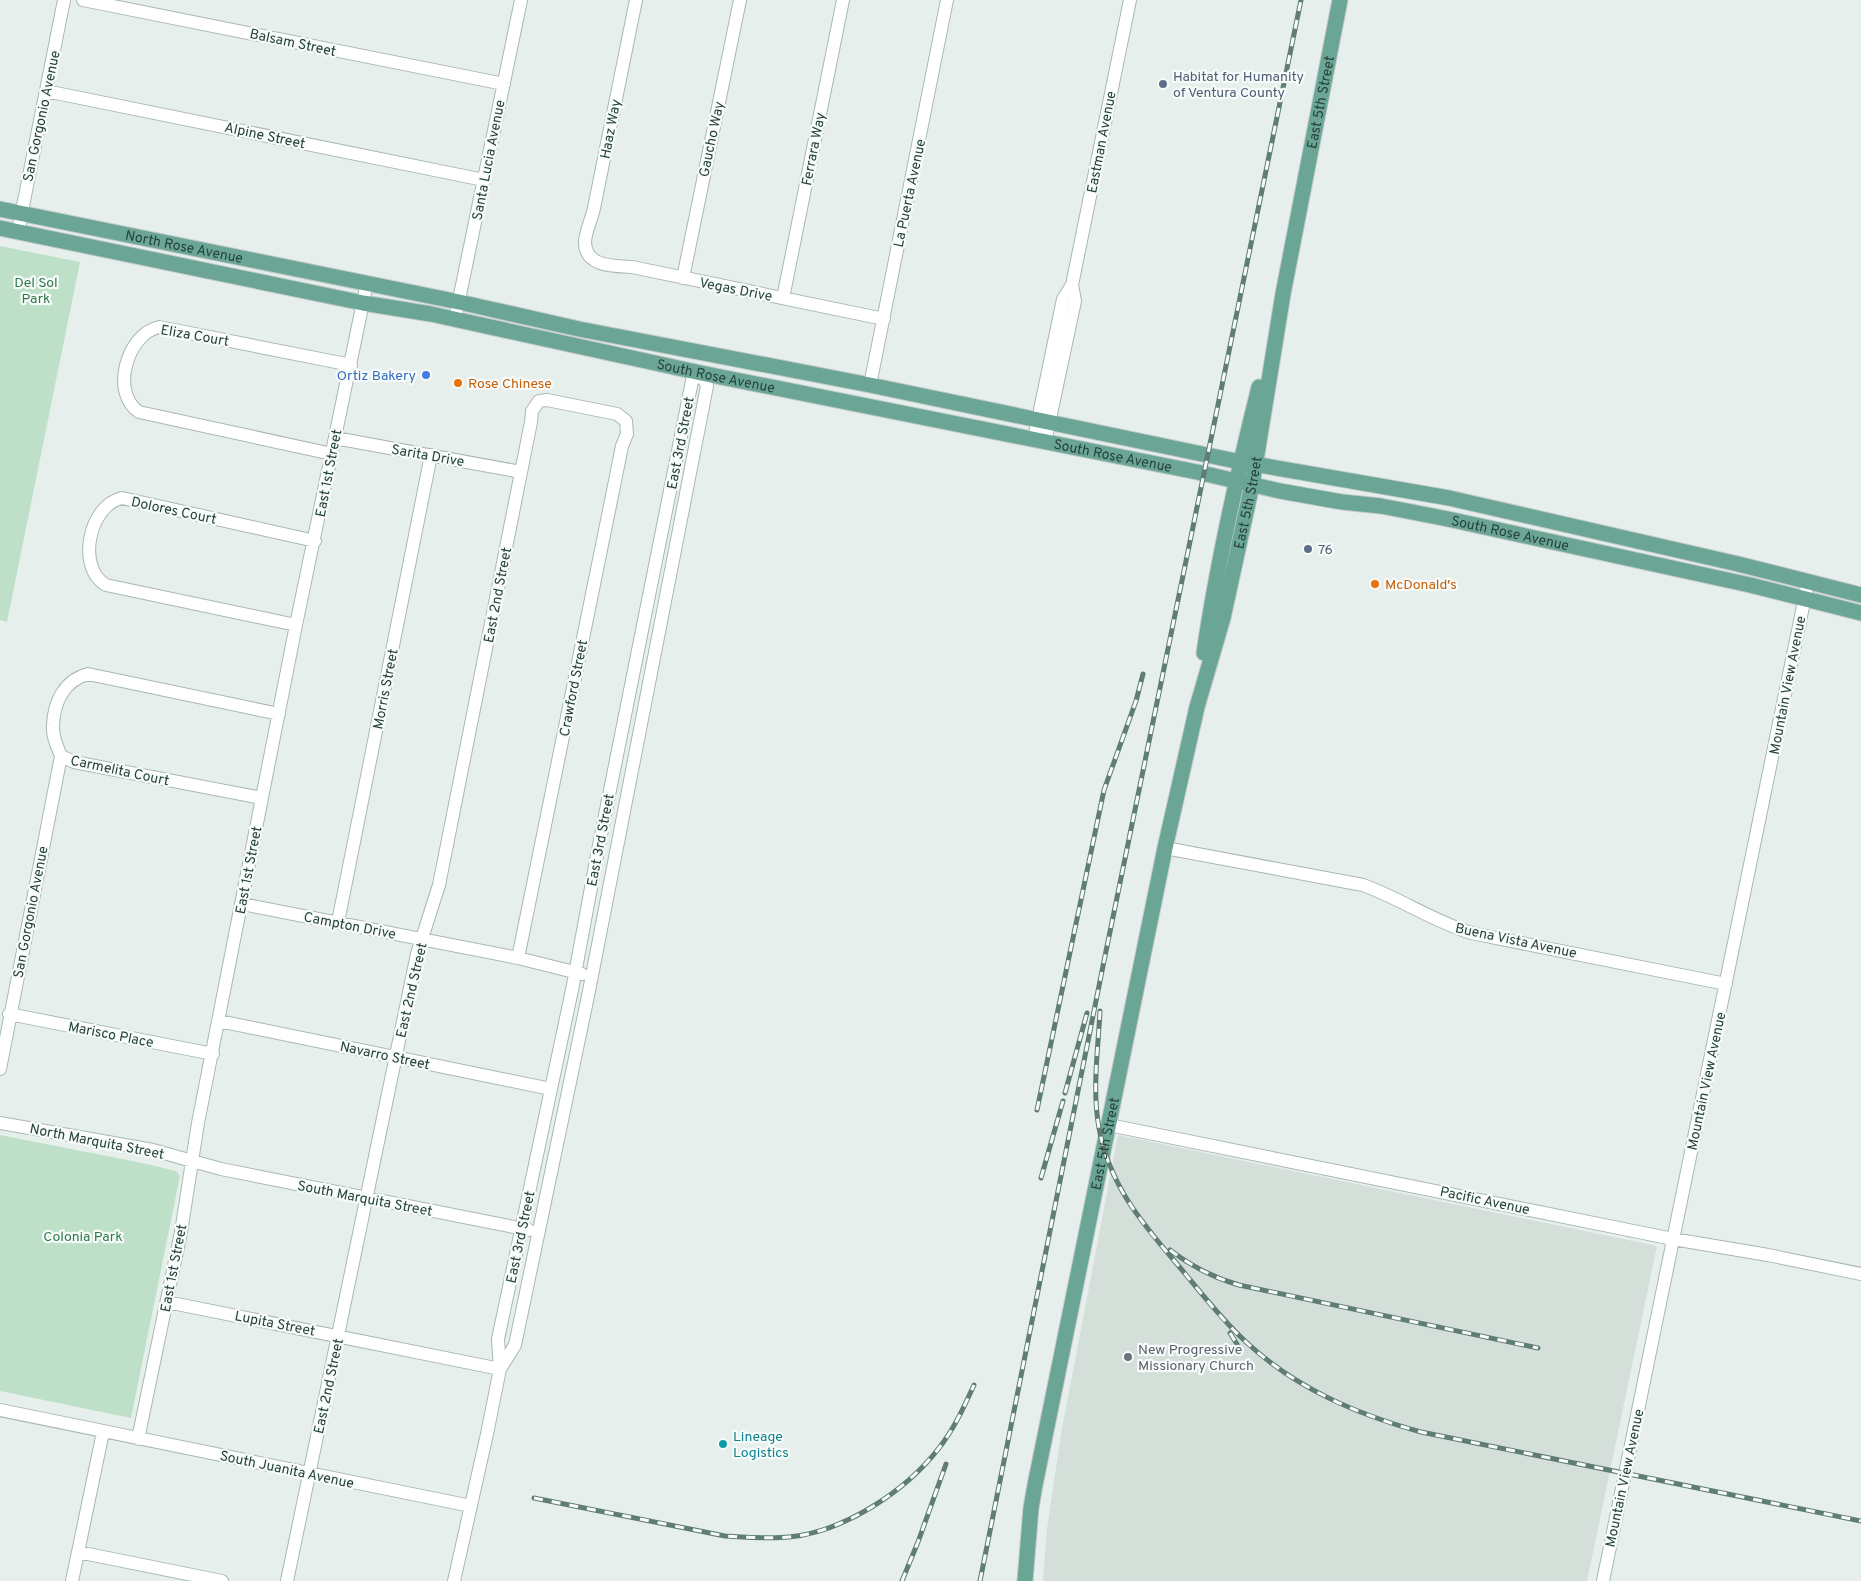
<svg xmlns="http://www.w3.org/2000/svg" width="1861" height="1581" viewBox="0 0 1861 1581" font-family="Overpass,sans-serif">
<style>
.built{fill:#d4dfda}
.green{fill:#bfe0c8}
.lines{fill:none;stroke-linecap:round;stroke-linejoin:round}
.minor-casing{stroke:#a8b8b2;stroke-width:14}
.major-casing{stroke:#c2cac8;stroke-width:17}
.minor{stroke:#fff;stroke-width:12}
.major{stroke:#6aa596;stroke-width:15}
.rail-casing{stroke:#5f7d75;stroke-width:5}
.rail{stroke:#f7fbf9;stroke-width:3;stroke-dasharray:9;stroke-linecap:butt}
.service-dot{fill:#5c6f8a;stroke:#f7fbf9;stroke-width:2}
.shop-dot{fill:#3f7fe0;stroke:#f7fbf9;stroke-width:2}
.food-dot{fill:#e8710a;stroke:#f7fbf9;stroke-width:2}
.worship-dot{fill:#6b7280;stroke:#f7fbf9;stroke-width:2}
.culture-dot{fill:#0f9aa8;stroke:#f7fbf9;stroke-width:2}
.labels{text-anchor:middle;stroke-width:4.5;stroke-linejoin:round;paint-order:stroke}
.street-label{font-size:14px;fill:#24423a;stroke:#f7fbf9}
.service-label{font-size:14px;fill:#4e5e75;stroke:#f7fbf9;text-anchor:start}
.park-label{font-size:14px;fill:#2d7a4b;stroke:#f7fbf9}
.shop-label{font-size:14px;fill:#366cbe;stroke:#f7fbf9;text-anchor:end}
.food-label{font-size:14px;fill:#c56008;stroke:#f7fbf9;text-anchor:start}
.worship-label{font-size:14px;fill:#5b616d;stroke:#f7fbf9;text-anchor:start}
.culture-label{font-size:14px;fill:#0d838f;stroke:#f7fbf9;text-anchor:start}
</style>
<rect width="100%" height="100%" fill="#e6efeb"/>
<path class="built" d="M1118,1135L1657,1246L1587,1581H1043L1047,1529L1061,1434Z"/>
<path class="green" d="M0,246L80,262L7,622L0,620Z
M0,1135L142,1163L176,1171L180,1176L131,1418L0,1391Z"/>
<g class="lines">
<g class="minor-casing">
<path id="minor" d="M83,0L504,84
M636,0L594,208C592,218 585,233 585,242C585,267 614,266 632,267L884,319
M46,91L484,180
M18,231L64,0
M683,278L740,0
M783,298L843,0
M455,319L521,0
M870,385L947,0
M335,438L521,472
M1034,439L1063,299L1072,285
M1045,442L1075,301L1072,285L1130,0
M332,454L139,412C110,393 127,334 159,327L351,365
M296,625L106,585C76,568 89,505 122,498L315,541
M262,798L74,762L61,756C57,746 52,736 53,725C54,701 65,680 88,674L279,714
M1165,848L1363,885C1401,899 1433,921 1471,933L1726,984
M242,904L518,958L582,974
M338,922L431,455
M9,1014L213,1054
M219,1021L551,1089
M0,1069L61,756
M0,1123L153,1150L221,1169L529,1230
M1109,1125L1673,1239L1768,1255L1861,1274
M167,1302L500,1369
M500,1369L515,1345L588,996L707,386L701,373
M0,1410L471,1506
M138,1439L181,1232L198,1123L296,625L367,283
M78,1552L222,1581
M72,1581L103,1432
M287,1581L417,954L439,885L531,422L532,411L539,401L547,400L617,414L626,421L627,434L622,446L615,481L518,958
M454,1581L487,1434L500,1369L498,1339L572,990L598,850L692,381L701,373
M1603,1581L1808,582"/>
</g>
<g class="major-casing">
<g id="major">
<path id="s1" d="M0,209L459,302L579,329L870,385L1231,460L1449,498L1738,564L1861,595"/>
<path id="s2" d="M0,228L363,303L431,314L701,373L1197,472L1280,491L1342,502L1381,506L1448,519L1750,585L1861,613"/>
<path d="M1204,653C1217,564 1237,475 1259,387"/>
<path id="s3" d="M1025,1581L1031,1508L1035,1485L1165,848L1197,707L1223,618L1252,485L1283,294L1340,0"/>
</g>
</g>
<use href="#minor" class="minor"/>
<use href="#major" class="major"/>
<g class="rail-casing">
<path id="rail" d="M1100,1011C1098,1050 1092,1090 1099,1128C1109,1184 1141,1222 1177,1264C1199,1290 1220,1318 1245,1341C1295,1388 1356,1414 1421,1432L1861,1521
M1065,1093L1087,1013
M1037,1110L1104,790L1136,701L1143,674
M1041,1178L1063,1101
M1170,1250C1191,1266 1214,1278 1239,1285L1538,1348
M1230,1333L1240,1349
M534,1498L725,1536C746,1537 768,1539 789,1537C844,1532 906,1491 939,1448C954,1429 964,1407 974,1385
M902,1581L918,1542L946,1464
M980,1581L1104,961L1301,0"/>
</g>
<use href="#rail" class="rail"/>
</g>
<g class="service-dot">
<circle cx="1163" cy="84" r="5"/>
<circle cx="1308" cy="549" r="5"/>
</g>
<circle class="shop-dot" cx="426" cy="375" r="5"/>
<g class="food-dot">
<circle cx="458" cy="383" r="5"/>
<circle cx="1375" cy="584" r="5"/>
</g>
<circle class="worship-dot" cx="1128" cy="1357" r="5"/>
<circle class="culture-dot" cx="723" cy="1444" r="5"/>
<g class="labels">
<g class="street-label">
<text transform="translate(293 42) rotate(12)" y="5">Balsam Street</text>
<text dy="5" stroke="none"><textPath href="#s3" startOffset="1509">East 5th Street</textPath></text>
<text transform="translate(41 116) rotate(-78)" y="5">San Gorgonio Avenue</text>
<text transform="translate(610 129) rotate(-79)" y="5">Haaz Way</text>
<text transform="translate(265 135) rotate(12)" y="5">Alpine Street</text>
<text transform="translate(711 139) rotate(-78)" y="5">Gaucho Way</text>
<text transform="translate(1101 142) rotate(-79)" y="5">Eastman Avenue</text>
<text transform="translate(813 149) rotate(-79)" y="5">Ferrara Way</text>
<text transform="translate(488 160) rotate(-79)" y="5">Santa Lucia Avenue</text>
<text transform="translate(909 193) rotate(-78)" y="5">La Puerta Avenue</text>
<text dy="5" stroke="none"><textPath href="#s1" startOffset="188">North Rose Avenue</textPath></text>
<text transform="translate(736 289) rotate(11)" y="5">Vegas Drive</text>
<text transform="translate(195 335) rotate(10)" y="5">Eliza Court</text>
<text dy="5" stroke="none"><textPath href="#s2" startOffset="731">South Rose Avenue</textPath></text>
<text transform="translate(680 443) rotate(-79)" y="5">East 3rd Street</text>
<text transform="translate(428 455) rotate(10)" y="5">Sarita Drive</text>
<text dy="5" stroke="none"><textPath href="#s2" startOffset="1136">South Rose Avenue</textPath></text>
<text transform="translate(328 473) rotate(-79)" y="5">East 1st Street</text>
<text dy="5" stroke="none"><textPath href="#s3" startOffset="1102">East 5th Street</textPath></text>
<text transform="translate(174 510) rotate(12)" y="5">Dolores Court</text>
<text dy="5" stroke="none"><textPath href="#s2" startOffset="1541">South Rose Avenue</textPath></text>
<text transform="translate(497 595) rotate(-79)" y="5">East 2nd Street</text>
<text transform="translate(1787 685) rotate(-79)" y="5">Mountain View Avenue</text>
<text transform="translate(573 688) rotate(-79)" y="5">Crawford Street</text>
<text transform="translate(385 689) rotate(-79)" y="5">Morris Street</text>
<text transform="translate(120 770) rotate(12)" y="5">Carmelita Court</text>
<text transform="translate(600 840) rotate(-79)" y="5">East 3rd Street</text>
<text transform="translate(248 870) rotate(-79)" y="5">East 1st Street</text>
<text transform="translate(30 912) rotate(-79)" y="5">San Gorgonio Avenue</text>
<text transform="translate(350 925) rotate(11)" y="5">Campton Drive</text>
<text transform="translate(1516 940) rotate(12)" y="5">Buena Vista Avenue</text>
<text transform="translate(411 990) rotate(-77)" y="5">East 2nd Street</text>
<text transform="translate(111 1034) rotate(11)" y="5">Marisco Place</text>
<text transform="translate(385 1055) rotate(12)" y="5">Navarro Street</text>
<text transform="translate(1706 1081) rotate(-78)" y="5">Mountain View Avenue</text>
<text transform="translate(97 1141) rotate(11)" y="5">North Marquita Street</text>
<text dy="5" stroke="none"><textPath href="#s3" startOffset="445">East 5th Street</textPath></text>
<text transform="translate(365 1198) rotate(11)" y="5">South Marquita Street</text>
<text transform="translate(1485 1200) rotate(12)" y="5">Pacific Avenue</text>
<text transform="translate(520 1237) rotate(-78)" y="5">East 3rd Street</text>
<text transform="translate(173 1268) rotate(-79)" y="5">East 1st Street</text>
<text transform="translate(275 1323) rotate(11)" y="5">Lupita Street</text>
<text transform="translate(328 1386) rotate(-78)" y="5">East 2nd Street</text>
<text transform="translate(287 1469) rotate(12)" y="5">South Juanita Avenue</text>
<text transform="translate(1624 1478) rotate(-78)" y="5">Mountain View Avenue</text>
</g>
<g class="service-label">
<text x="1173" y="81">Habitat for Humanity<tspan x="1173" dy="16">of Ventura County</tspan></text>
<text x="1318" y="554">76</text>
</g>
<g class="park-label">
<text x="36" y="287">Del Sol<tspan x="36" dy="16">Park</tspan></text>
<text x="83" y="1241">Colonia Park</text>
</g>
<g class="shop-label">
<text x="416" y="380">Ortiz Bakery</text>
</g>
<g class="food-label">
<text x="468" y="388">Rose Chinese</text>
<text x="1385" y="589">McDonald's</text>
</g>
<g class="worship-label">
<text x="1138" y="1354">New Progressive<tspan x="1138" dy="16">Missionary Church</tspan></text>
</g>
<g class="culture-label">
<text x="733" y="1441">Lineage<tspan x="733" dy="16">Logistics</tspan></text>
</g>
</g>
</svg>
